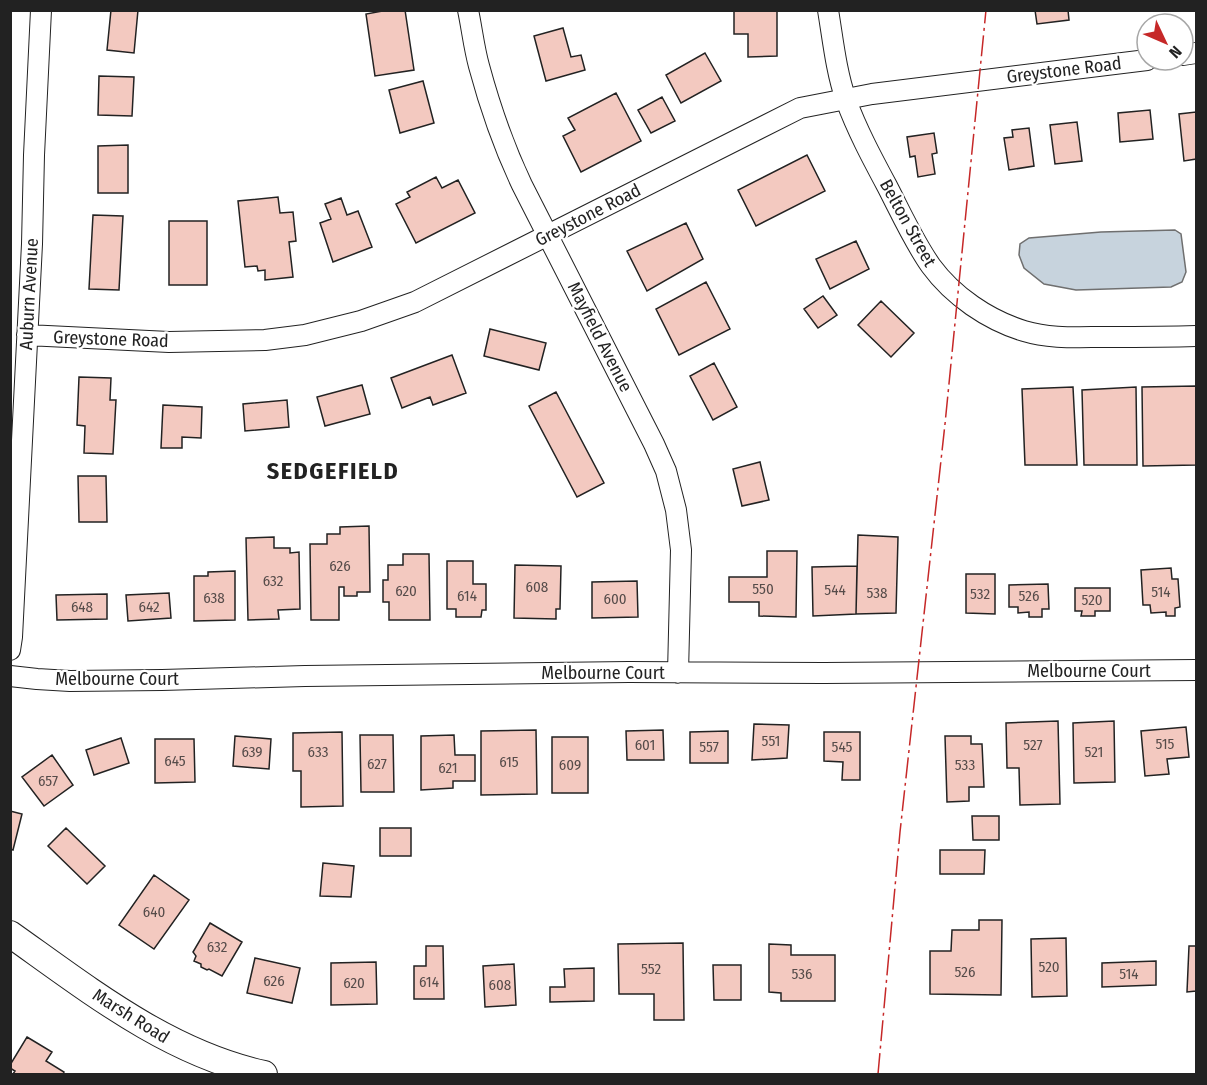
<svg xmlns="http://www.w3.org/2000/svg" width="1207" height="1085" viewBox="0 0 1207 1085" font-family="'Fira Sans Condensed',sans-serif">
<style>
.water{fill:#c7d3dd;stroke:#6f6f6f;stroke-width:1.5}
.building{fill:#f3c9c0;stroke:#222;stroke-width:1.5}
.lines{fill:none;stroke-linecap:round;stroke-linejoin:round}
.minor-casing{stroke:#222;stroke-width:22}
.tertiary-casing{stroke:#222;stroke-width:28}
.minor{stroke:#fff;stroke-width:20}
.tertiary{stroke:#fff;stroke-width:26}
.power{stroke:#c62828;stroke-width:1.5;stroke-dasharray:21 4.5 3 4.5;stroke-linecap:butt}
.labels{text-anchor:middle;stroke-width:4.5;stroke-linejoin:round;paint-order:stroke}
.number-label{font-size:15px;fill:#564c4a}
.street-label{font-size:18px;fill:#222;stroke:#fff}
.district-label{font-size:24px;font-weight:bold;letter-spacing:1.5px;fill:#222;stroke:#fff}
</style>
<rect width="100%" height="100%" fill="#fff"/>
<path class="water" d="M1175,230L1181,234L1186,272L1182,282L1171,287L1076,290L1044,284L1024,268L1019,255L1020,244L1029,238L1101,232Z"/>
<path class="building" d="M111,10H138L134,53L107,50Z
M388,10H405L414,70L375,76L366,14Z
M734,10H777V56L748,57V34H734Z
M1035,10H1068L1069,20L1037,24Z
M563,28L571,57L581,55L585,70L546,81L534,36Z
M705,53L721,81L681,103L666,75Z
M99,76L134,77L132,116L98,115Z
M423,81L434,123L400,133L389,90Z
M616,93L641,141L581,172L563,136L575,130L568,118Z
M662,97L675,121L651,133L638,110Z
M1150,110L1153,139L1120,142L1118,113Z
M1196,112V159L1184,161L1179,114Z
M1077,122L1082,161L1055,164L1050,125Z
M1029,128L1034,166L1009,170L1004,138L1013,137L1012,130Z
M934,133L937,153L932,154L935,174L918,177L915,156L910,157L907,137Z
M128,145V193H98V146Z
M807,155L825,191L756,226L738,190Z
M436,177L442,188L458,180L475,213L416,243L396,204L410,197L407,192Z
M278,197L280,213L293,212L296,241L289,242L293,277L265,280V270L258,271L257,266L245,267L238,201Z
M341,198L347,215L358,211L372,247L333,262L320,223L331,219L325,204Z
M93,215L123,216L119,290L89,289Z
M169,221H207V285H169Z
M686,223L703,259L647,291L627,251Z
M856,241L869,269L830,289L816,259Z
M706,282L730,329L679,355L656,309Z
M823,296L837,315L818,328L804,309Z
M881,301L914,333L891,357L858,325Z
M490,329L546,343L539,370L484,356Z
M452,355L466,393L433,405L430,397L402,408L391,378Z
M714,363L737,407L713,420L690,376Z
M79,377L111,378L110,400H116L113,454L84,453L85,426L77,425Z
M362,385L370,414L325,426L317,397Z
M1196,386V465L1143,466L1142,387Z
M1073,387L1077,465H1025L1022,389Z
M1136,387L1137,465H1084L1082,390Z
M556,392L604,483L577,497L529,406Z
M287,400L289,427L245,431L243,404Z
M163,405L202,407L201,438L182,437V448H161Z
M760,462L769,500L742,506L733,469Z
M78,476H106L107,522H79Z
M369,526L370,592H357V596H344V587H339V620H311L310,544H327V534H340V527Z
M858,535L898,537L896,613L856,614Z
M274,537V548H290V553L299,552L300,609L278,610L279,619L248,620L246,538Z
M767,551H797L796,617L759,616V602H729V577H767Z
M403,554H429L430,620H389V602H383V580H388V565H403Z
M447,561H473V584H486V610H482L481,617H456V609H447Z
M515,565L561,566L560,609H556V619L514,618Z
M857,566L856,614L813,616L812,567Z
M1171,568L1172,579H1178L1180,607L1175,608V616H1166V612L1151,613L1150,605H1143L1141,570Z
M235,571V620L194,621V576H208V572Z
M966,574H995V614L966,613Z
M637,581L638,617L592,618V582Z
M1048,584L1049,609H1042V617H1029V612L1018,613V607H1009V585Z
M1075,588H1110V611H1095V616H1081L1082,611H1075Z
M169,593L171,618L128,621L126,595Z
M107,594V619L57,620L56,595Z
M1058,721L1060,804L1020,805L1019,768H1007L1006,723Z
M1114,721L1115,782L1074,783L1073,723Z
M754,724L789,725L787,758L752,760Z
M1186,727L1189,757L1167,759L1169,774L1145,776L1141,731Z
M536,730L537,794L481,795V731Z
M663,730L664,760H627L626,731Z
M728,731V763H690V732Z
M342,732L343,806L301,807V771H293V733Z
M824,732H860V780H842L843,762L824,761Z
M360,735H393L394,792H361Z
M454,735L455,755H475V781H453V788L421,790V736Z
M235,736L271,739L269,769L233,766Z
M945,736H971V744H982L984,787H969V801L947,802Z
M552,737H588V793H552Z
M121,738L129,763L94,775L86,750Z
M155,739H194L195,782L155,783Z
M52,755L73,785L44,806L22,777Z
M10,811L22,814L13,850L10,849Z
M972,816H999V840H973Z
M66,828L105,866L87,884L48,846Z
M380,828H411V856H380Z
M940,850H985L984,874H940Z
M323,863L354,866L351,897L320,896Z
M154,875L189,900L154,949L119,925Z
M979,920H1002L1001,995L930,994V951H951L952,930H979Z
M210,923L242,942L222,976L209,969L207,970L201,967V964L194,961L196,956L193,952Z
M1066,938L1067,996L1032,997L1031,939Z
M683,943L684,1020H654V994H619L618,944Z
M769,944L791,945V955H835V1001H781V993L769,992Z
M426,946H443L444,999H414V966H426Z
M1189,946H1196V991L1187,992Z
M255,958L300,968L292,1003L247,993Z
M1156,961V985L1102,987V963Z
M376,962L377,1004L331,1005V963Z
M514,964L516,1005L485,1007L483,966Z
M713,965H741V1000H714Z
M594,968V1001L550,1002V987H565L564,969Z
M27,1037L52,1052L46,1061L64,1072L63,1074H13L15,1071L10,1068V1065Z"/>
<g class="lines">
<g class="minor-casing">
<path id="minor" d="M468,10C472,29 474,48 479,66C490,107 504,147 522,185L654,444L666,471L676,510L681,550L678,673
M828,10C833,40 836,71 846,100C857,130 872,158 887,186C901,213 914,242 931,266C953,296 988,320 1024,331C1050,339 1078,337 1105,337C1136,337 1166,337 1196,336
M1183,55L1196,53
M27,335L169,342L265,340L305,335L361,321L415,302L800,108L872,94L1147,60
M10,650L12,637L32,244L34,155L41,10
M10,676L37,679L70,681L162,680L305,676L629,672L824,673L1196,670"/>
</g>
<g class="tertiary-casing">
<path id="tertiary" d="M10,934C89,990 168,1053 264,1074"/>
</g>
<use href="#minor" class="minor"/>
<use href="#tertiary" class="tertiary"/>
<path class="power" d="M878,1074L900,832L945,424L986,10"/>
</g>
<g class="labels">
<g class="number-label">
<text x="340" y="571">626</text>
<text x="273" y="586">632</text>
<text x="537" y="592">608</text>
<text x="763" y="594">550</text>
<text x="835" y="595">544</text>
<text x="406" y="596">620</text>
<text x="1161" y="597">514</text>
<text x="877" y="598">538</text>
<text x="980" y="599">532</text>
<text x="467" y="601">614</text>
<text x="1029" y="601">526</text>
<text x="214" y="603">638</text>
<text x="615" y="604">600</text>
<text x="1092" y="605">520</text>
<text x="82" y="612">648</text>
<text x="149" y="612">642</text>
<text x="771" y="746">551</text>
<text x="1165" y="749">515</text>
<text x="645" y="750">601</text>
<text x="1033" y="750">527</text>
<text x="709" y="752">557</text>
<text x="842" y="752">545</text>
<text x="252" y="757">639</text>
<text x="318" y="757">633</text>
<text x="1094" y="757">521</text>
<text x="175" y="766">645</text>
<text x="509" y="767">615</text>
<text x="377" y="769">627</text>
<text x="570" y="770">609</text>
<text x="965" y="770">533</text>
<text x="448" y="773">621</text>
<text x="48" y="786">657</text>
<text x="154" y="917">640</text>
<text x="217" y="952">632</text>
<text x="1049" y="972">520</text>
<text x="651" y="974">552</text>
<text x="965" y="977">526</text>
<text x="802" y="979">536</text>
<text x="1129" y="979">514</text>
<text x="274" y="986">626</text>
<text x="429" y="987">614</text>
<text x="354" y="988">620</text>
<text x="500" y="990">608</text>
</g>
<g class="street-label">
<text transform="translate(1064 70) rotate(-7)" y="6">Greystone Road</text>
<text transform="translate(588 215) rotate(-27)" y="6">Greystone Road</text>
<text transform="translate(908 223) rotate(61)" y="6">Belton Street</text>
<text transform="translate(29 294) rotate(-87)" y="6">Auburn Avenue</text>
<text transform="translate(600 337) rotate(63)" y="6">Mayfield Avenue</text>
<text transform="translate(111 339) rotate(2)" y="6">Greystone Road</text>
<text x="1089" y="677">Melbourne Court</text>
<text x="603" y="679">Melbourne Court</text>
<text x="117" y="685">Melbourne Court</text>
<text transform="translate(131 1016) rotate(32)" y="6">Marsh Road</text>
</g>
<g class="district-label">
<text x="333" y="479">SEDGEFIELD</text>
</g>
</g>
<rect width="1207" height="1085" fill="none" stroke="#222222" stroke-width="24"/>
<g transform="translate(1165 42) rotate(134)"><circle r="28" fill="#ffffff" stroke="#a7a7a7" stroke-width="1.5"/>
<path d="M0-4.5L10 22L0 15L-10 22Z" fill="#c62828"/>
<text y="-9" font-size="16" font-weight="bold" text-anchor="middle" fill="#222222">N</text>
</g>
</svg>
